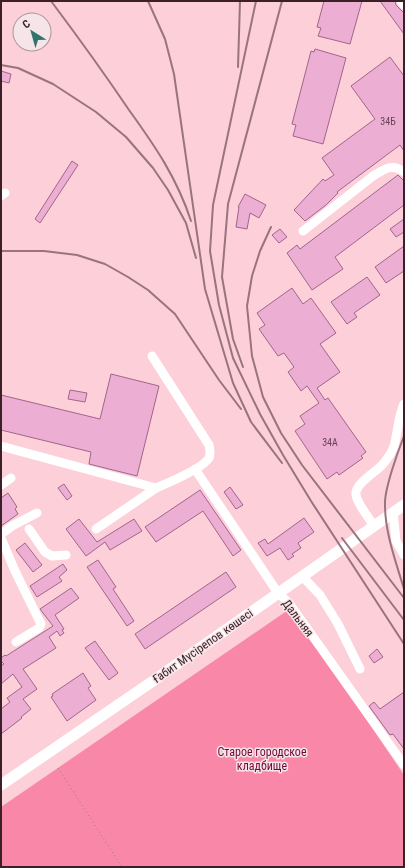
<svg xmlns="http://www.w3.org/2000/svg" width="405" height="868" viewBox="0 0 405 868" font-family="'Roboto Condensed',sans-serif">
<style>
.green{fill:#f987a7}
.building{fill:#edaed3;stroke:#a06689}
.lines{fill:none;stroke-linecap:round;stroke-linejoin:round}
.path{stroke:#a07b84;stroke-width:1;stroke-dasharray:1 3;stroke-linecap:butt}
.minor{stroke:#fff;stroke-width:9}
.major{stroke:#fff;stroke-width:11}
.rail{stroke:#99747d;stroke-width:2}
.labels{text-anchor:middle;stroke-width:3;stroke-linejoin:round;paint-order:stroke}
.number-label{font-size:10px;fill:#684453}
.street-label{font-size:12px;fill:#3c2028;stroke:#f5e5e8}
.park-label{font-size:12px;fill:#750737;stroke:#f5e5e8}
</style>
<rect width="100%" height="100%" fill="#fccfd9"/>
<path class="green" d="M291,608L404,775V867H1V807Z"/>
<path class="building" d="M324,1H362L350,44L318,36L321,28L317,27Z
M380,1H395L396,5L404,13V34Z
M315,49L346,58L323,144L293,136L296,125L292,124L311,51L314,52Z
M390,57L404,76V151L400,145L337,192L338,193L326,205L305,221L294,210L323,179L325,181L334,175L322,158L375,119L351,86Z
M1,71L11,74L9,83L1,81Z
M72,161L78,165L40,223L35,219Z
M398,175L404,181V205L335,257L343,269L312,290L287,253L297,245L300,249Z
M245,194L266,205L259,218L250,213L247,229L236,227L239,207H238Z
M404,219V232L396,237L390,229Z
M280,229L287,237L279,243L272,235Z
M404,246V271L386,283L375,267Z
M367,277L380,295L354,313L357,317L347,324L331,302Z
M292,288L303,304L311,298L336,333L320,344L340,372L317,388L325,400L328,398L366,452L361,456L363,458L339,475L337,472L327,479L295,431L305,424L300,416L319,403L307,386L301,391L288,372L294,367L284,353L278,356L259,329L265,325L257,313Z
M111,374L159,386L137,476L89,464L91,452L1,430V395L100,419Z
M70,390L87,393L85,402L68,399Z
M64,484L72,496L67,500L58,488Z
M230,487L243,505L236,509L224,492Z
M200,490L241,550L233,556L203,511L156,542L145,527Z
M8,493L17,507L15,509L18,514L1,526V498Z
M304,518L314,532L298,543L301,548L292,554L294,556L288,560L280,548L267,556L258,543L265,539L268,544Z
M79,519L97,542L134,519L142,531L110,550L105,542L86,556L66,529Z
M25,543L42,565L33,572L16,550Z
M98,560L116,587L113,589L134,621L127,626L87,567Z
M63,564L67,570L59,577L62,581L37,597L30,586Z
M226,572L236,587L145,649L135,634Z
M71,588L79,598L55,615L64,629L62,630L64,633L60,636L57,631L49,637L56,648L23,669L37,689L23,699L31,709L21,717L22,718L1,734V709L10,702L7,698L22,687L13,674L1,684V666L4,664L1,661V658L5,655L6,656L53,626L40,609Z
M95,641L118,673L109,680L85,648Z
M377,649L383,657L374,663L369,656Z
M83,673L91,686L88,688L96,700L67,721L51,697L53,696L52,694Z
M404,692V749L393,734L390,735L369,706L374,702L380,709Z"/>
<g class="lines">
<path class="path" d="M58,768L122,867"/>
<path class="minor" d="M401,1L404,5
M1,196L5,193
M303,231L373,176C385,169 392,163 404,172
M1,446L156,488C168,483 203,468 209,458C211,454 210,450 209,445L152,356
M195,469L278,593L289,603L404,765
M1,485L11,478
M393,512L396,541L404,555
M374,526C370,519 355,501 356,493C356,483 376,472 383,464C387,459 392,453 394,446C398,432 398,417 404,404
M29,529L45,552L52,556L66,555
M96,529L156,488
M1,534L12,526L37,513
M1,538L15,571L41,624L39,628L16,642
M302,576L320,595L338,624L360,669"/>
<path class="major" d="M1,785L153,681L404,505"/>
<path class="rail" d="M51,1C78,37 104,73 129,110C155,146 177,178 191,221
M148,1L165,39L174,74L205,289L233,383L251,422L282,463
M256,1L213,205L210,251L219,305L233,358L260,414L283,455L311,501L404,644
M1,65L18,68L53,84L96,112L126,137L153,168L168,190L186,223L196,258
M238,67L240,1
M271,227L260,251L252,276L247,306L252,356L263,397L281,433L302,465L404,598
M1,251H44L77,255L105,264L128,277L148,290L175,314L219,380L241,409
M243,367L233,339L222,277L228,204L282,1
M404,436C398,451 384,490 385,505C385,533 396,562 404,589
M342,538L404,620"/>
</g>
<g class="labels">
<g class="number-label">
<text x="388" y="125">34Б</text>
<text x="330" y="446">34А</text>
</g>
<g class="street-label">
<text transform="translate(298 618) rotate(53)" y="4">Дальняя</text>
<text transform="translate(203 646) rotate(-35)" y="4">Ғабит Мүсірепов көшесі</text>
</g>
<g class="park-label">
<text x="262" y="756">Старое городское<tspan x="262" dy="14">кладбище</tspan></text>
</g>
</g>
<rect width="405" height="868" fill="none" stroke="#3c2028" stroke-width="4"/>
<g transform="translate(32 32) rotate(323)"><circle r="19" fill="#f5e5e8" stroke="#ab969b"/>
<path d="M0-3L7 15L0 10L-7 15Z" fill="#2f756c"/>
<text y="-6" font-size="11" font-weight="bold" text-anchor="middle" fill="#3c2028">С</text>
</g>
</svg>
